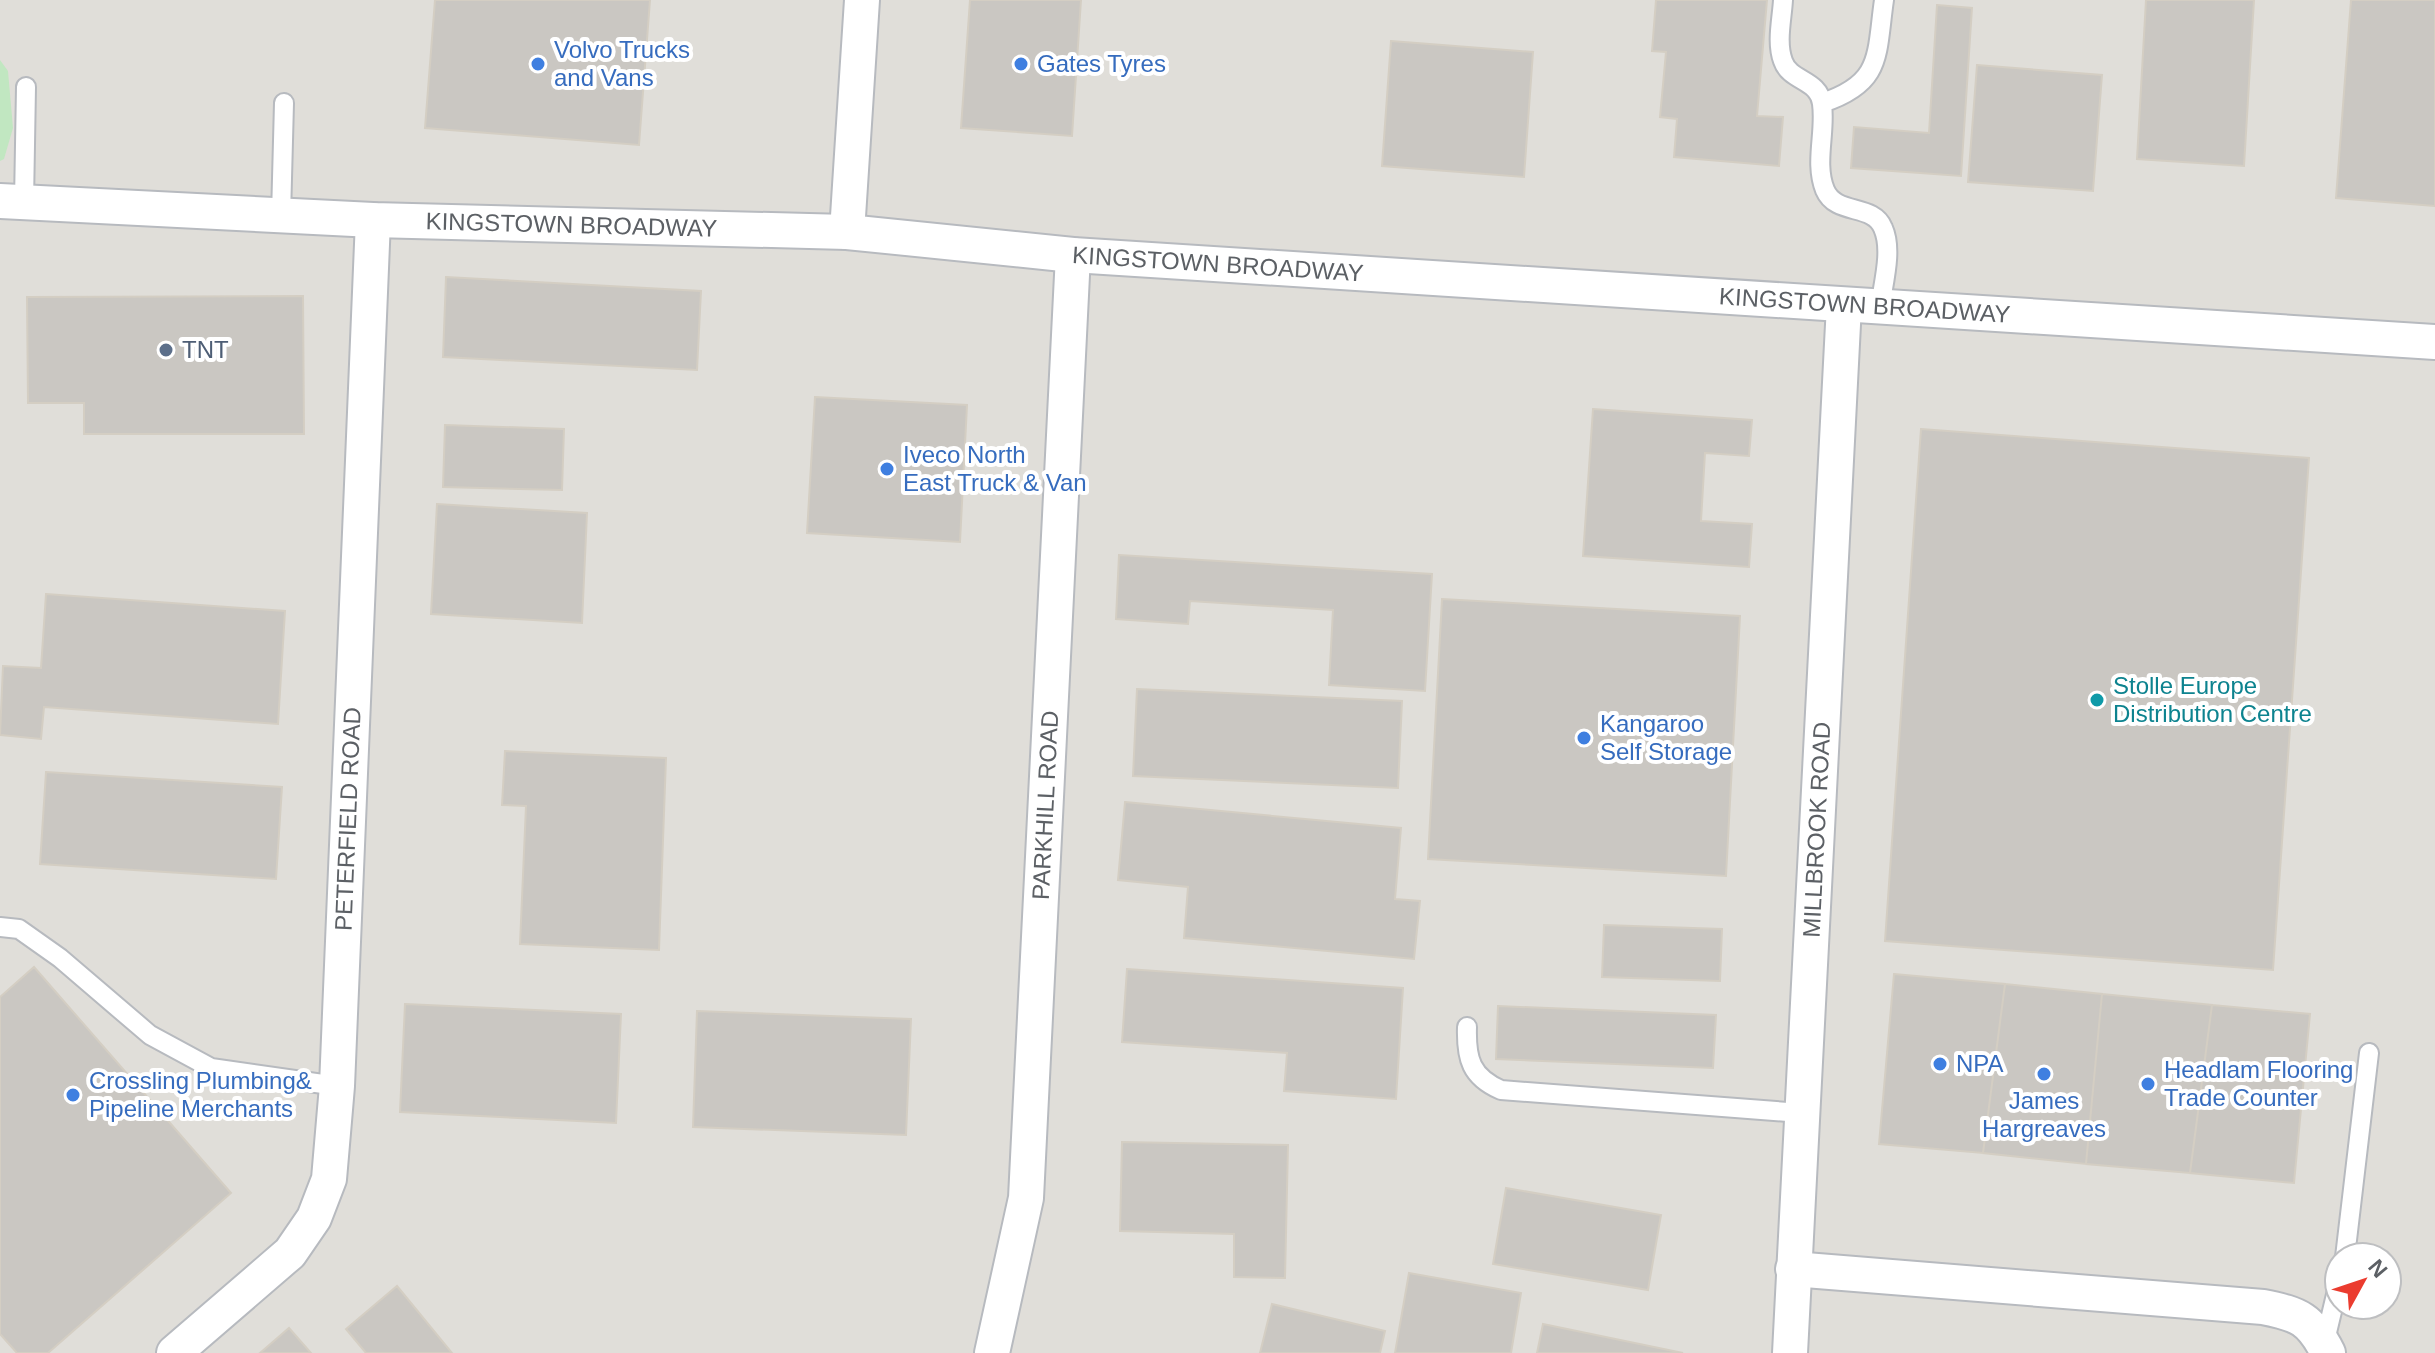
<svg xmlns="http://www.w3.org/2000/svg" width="2435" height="1353" viewBox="0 0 2435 1353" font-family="Helvetica,sans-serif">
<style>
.industrial{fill:#e0ded9;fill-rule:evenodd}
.green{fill:#c1e7c1}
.building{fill:#cac7c2;stroke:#d4cec3;stroke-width:2}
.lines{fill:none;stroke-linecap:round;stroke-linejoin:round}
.service-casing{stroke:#b7babf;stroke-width:22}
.minor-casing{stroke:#b7babf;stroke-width:38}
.service{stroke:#fff;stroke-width:18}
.minor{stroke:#fff;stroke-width:34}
.shop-dot{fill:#3f7fe0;stroke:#fff;stroke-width:3}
.service-dot{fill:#5c6f8a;stroke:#fff;stroke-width:3}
.culture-dot{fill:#0f9aa8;stroke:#fff;stroke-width:3}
.labels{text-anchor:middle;stroke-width:8;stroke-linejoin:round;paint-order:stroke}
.shop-label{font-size:24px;fill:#366cbe;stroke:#fff;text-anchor:start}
.street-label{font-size:24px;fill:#5c6065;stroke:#fff}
.service-label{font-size:24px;fill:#4e5e75;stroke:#fff;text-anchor:start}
.culture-label{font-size:24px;fill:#0d838f;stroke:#fff;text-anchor:start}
</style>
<rect width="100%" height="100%" fill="#efede5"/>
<path class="industrial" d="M0,0H2435V1353H0ZM2339,1257H2387V1305H2339Z"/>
<path class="green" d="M0,60L8,71L13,128L4,159L0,161Z"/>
<path class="building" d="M435,0H650L639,145L425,128Z
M970,0H1081L1072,136L961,128Z
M1656,0H1767L1757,116L1783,117L1779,166L1674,157L1677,119L1660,117L1666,52L1652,51Z
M2146,0H2254L2244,166L2137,159Z
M2351,0H2435V206L2336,198Z
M1937,5L1972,8L1961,176L1851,168L1854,127L1929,133Z
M1391,41L1533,52L1524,177L1382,166Z
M1977,65L2102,75L2093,191L1968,182Z
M446,277L701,291L697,370L443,357Z
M303,296L304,434H84V403H28L27,297Z
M815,397L967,405L960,542L807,533Z
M1593,409L1752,420L1749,456L1705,453L1701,521L1752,524L1749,567L1583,556Z
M445,425L564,429L562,490L443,487Z
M1921,429L2309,458L2273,970L1885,941Z
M437,504L587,513L582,623L431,614Z
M1119,555L1432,574L1425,691L1329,685L1333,610L1190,601L1188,624L1116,619Z
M46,594L285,611L278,724L44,707L41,739L0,735L3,666L41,668Z
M1442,599L1740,616L1726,876L1428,859Z
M1137,689L1402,701L1398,788L1133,776Z
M505,751L666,758L659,950L520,944L526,806L502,805Z
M46,772L282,787L276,879L40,864Z
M1125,802L1401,828L1395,899L1420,901L1414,959L1184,938L1188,887L1118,880Z
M1604,925L1722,929L1720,981L1602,977Z
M34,967L231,1193L48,1353H17L0,1334V997Z
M1127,969L1403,988L1396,1099L1284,1091L1287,1053L1122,1042Z
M1894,974L2005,984L1983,1153L1879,1144Z
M2005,984L2102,994L2086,1164L1983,1153Z
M2102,994L2212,1005L2190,1173L2086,1164Z
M405,1004L621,1014L616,1123L400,1112Z
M2212,1005L2310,1014L2294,1183L2190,1173Z
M1498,1006L1716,1015L1713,1068L1496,1059Z
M697,1011L911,1019L906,1135L693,1127Z
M1122,1142L1288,1145L1285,1278L1234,1277V1234L1120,1231Z
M1506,1188L1661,1215L1648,1290L1493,1264Z
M1409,1273L1521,1293L1511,1353H1395Z
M397,1286L452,1353H366L346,1329Z
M1272,1304L1385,1331L1380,1353H1260Z
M1543,1324L1683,1353H1537Z
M289,1328L311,1353H260Z"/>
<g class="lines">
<g class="service-casing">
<path id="service" d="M1783,0C1782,19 1776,42 1783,61C1790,82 1819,79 1822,104C1826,132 1814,163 1825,190C1836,216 1873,203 1883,228C1893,250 1883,284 1880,307
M1822,103C1883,83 1876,55 1884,0
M24,202L26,87
M281,216L284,103
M0,927L19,929L60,958L150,1035L211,1068L337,1086
M1467,1027C1466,1059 1471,1077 1501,1090L1801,1113
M2345,1257L2369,1053
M2324,1345L2339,1282"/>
</g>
<g class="minor-casing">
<g id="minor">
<path id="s1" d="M0,201L373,220L847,232L1073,255L2435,342"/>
<path d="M847,232L862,0"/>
<path d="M1793,1269L2263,1307C2299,1314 2311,1319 2328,1353"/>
<path id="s2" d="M174,1353L290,1253L314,1218L329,1179L337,1086L373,220"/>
<path id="s3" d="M992,1353L1026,1198L1073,255"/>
<path id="s4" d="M1790,1353L1844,305"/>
</g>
</g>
<use href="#service" class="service"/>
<use href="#minor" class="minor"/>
</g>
<g class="shop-dot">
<circle cx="538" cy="64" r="8"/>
<circle cx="1021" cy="64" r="8"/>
<circle cx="887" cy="469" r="8"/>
<circle cx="1584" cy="738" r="8"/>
<circle cx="1940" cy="1064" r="8"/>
<circle cx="2044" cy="1074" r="8"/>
<circle cx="2148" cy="1084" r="8"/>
<circle cx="73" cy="1095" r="8"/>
</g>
<circle class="service-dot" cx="166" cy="350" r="8"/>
<circle class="culture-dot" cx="2097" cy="700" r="8"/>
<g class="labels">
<g class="shop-label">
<text x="554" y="58">Volvo Trucks<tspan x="554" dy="28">and Vans</tspan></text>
<text x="1037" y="72">Gates Tyres</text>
<text x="903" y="463">Iveco North<tspan x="903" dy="28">East Truck &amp; Van</tspan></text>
<text x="1600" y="732">Kangaroo<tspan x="1600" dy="28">Self Storage</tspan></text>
<text x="1956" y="1072">NPA</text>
<text x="2164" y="1078">Headlam Flooring<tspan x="2164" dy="28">Trade Counter</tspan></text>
<text x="89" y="1089">Crossling Plumbing&amp;<tspan x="89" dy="28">Pipeline Merchants</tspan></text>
<text x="2044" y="1109" text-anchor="middle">James<tspan x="2044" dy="28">Hargreaves</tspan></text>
</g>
<g class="street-label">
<text dy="8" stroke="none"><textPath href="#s1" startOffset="572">KINGSTOWN BROADWAY</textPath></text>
<text dy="8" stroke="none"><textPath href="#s1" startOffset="1220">KINGSTOWN BROADWAY</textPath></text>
<text dy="8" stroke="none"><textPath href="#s1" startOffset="1868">KINGSTOWN BROADWAY</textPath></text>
<text dy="8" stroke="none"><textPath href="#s3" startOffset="552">PARKHILL ROAD</textPath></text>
<text dy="8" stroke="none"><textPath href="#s2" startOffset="598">PETERFIELD ROAD</textPath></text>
<text dy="8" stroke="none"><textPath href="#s4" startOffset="524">MILLBROOK ROAD</textPath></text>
</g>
<g class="service-label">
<text x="182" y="358">TNT</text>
</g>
<g class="culture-label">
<text x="2113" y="694">Stolle Europe<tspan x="2113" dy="28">Distribution Centre</tspan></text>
</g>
</g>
<g transform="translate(2363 1281) rotate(50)"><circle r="38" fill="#ffffff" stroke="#bebfc1" stroke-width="2"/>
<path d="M0-6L14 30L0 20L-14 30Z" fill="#eb3c2f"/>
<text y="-12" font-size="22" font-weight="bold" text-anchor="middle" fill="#5c6065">N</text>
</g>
</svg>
